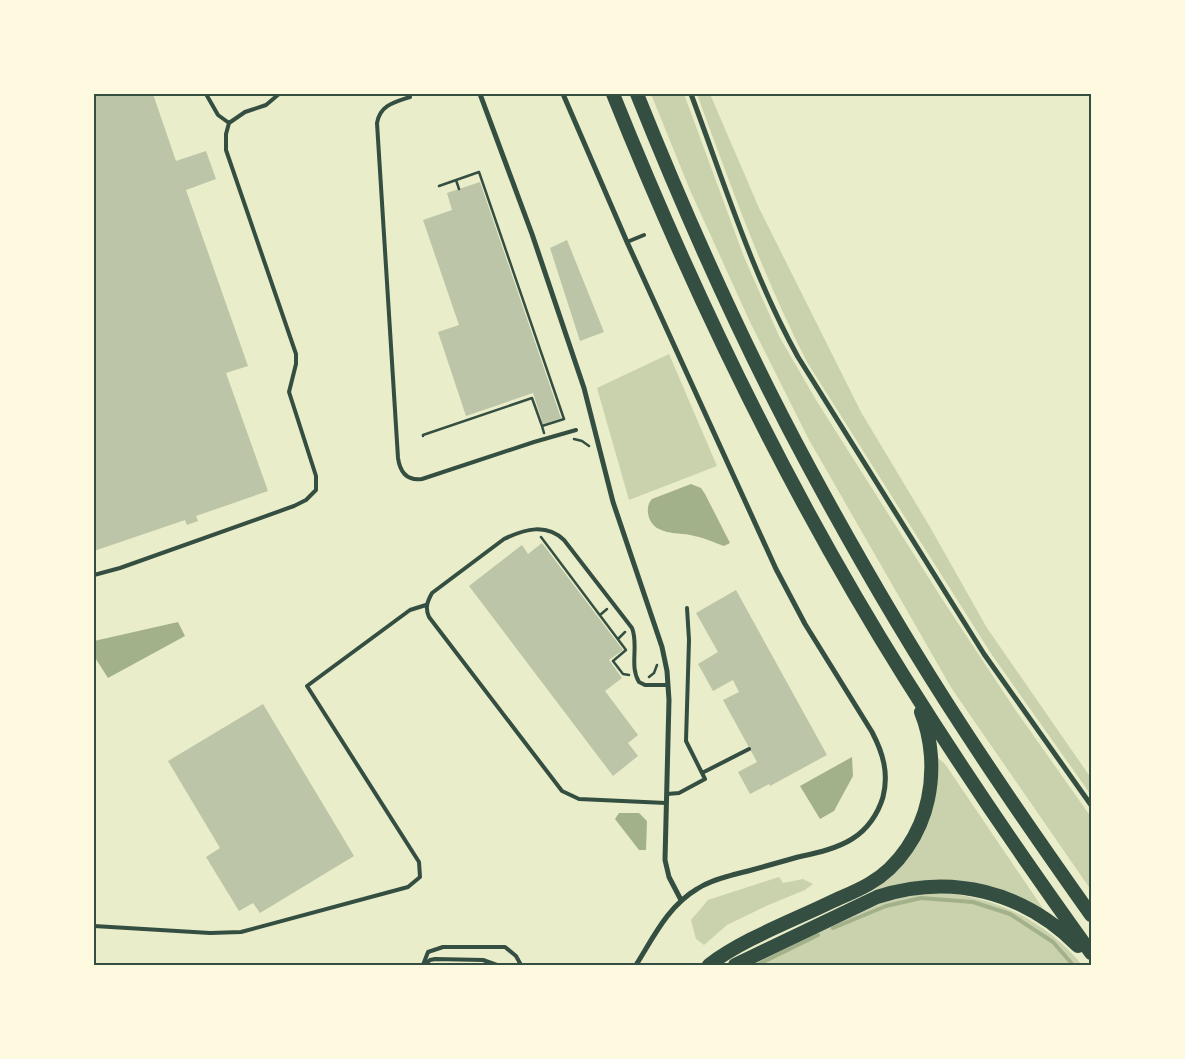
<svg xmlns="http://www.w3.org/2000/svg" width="1185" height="1059" font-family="Figtree,sans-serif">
<rect width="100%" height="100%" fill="#e9edc9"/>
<!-- green -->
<path fill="#cad2ad" d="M651,94H684L744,257L779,336L816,400L944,602L1014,708L1091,817V890L952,689L808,438L751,324L690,190Z
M697,94H710L759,208L861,412L930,527L987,628L1091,778V795L992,655L807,362C763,276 730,184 697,94Z
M669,354L717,466L629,500L597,388Z
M937,757L945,764L1044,910L999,889L972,882L924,880L873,891C902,868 929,839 934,800C936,786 936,771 937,757Z
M779,877L783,883L803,879L813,884L805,890L766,906L727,925L704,945L696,939L691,920L708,900Z
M936,892C993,896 1046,920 1082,965H747L849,916L892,899Z"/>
<!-- water -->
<path fill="#a3b18a" d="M691,484L701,488L705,494L730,543L724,546C713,542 702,537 690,535C680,533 668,534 659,529C648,524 644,507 652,499Z
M178,622L185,636L108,678L94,656V641Z
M852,757L853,776L834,811L820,819L800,786Z
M619,813H639L647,821L646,850H639L615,819Z"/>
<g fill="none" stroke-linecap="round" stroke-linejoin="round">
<!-- stream -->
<path stroke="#a3b18a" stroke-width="4" d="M833,928L886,906L921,898L973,902L1010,914L1053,942L1073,965
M757,965L818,935"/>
</g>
<!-- building -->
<path fill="#bcc5a7" d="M94,94H153L176,161L206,151L216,179L186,190L248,366L226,373L268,491L196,516L198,521L187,525L185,520L94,551Z
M480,182L561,418L543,424L533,393L466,416L438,332L459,325L423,220L452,210L447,193Z
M567,240L604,332L580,341L550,248Z
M542,543L623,650L609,660L622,678L605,691L638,735L628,743L638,756L613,776L469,586L522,545L528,554Z
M736,590L827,755L770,786L769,784L750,794L738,772L757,762L723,700L739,692L733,680L713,691L698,664L718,652L696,613Z
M263,704L354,856L260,913L253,903L239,911L206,857L220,848L168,761Z"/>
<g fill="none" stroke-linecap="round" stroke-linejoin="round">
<!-- path -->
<path stroke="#344e41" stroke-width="2.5" d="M456,180L459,189
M439,186L479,172L564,419L542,426L544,433
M423,436V435L532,398L542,426
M574,439L582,441L589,446
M541,537L626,650L613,661L623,674L629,675
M600,615L607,609
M618,639L625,632
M649,677L654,673L657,665"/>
<!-- service -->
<path stroke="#344e41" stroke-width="4" d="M206,94L218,115L229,123
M410,97C395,102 380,105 377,123L398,458C400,472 407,481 422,479L534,442L576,430
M627,242L644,235
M94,575L120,568L294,506L306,500L316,490V476L289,392L296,364V354L226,150V134L229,123L245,112L266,105L279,94
M702,773L749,749
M667,794L679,793L705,779L686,741L689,640L687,608
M666,803L579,799L562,791L429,617C425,608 427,602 432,593L504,539C525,529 546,523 564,540L632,628C639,645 629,666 639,682L645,685H668
M94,926L210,933L241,932L408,887L420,877L419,862L307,686L410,610L426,605
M423,965L428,952L443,947H505L516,956L521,965
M424,965L430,960L435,959L483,960L497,965"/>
<!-- minor -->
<path stroke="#344e41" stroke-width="5" d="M480,94L532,234L584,388L613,502L662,647L667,671L669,700L665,860L669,877L681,900
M563,94L627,242L776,569L805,624L872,732C883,753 889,773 883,797C878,814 867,830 852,839C836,849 816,853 798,857C777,863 756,869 736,874C722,878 709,881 697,889C668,906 653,938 636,965
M691,94C724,182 752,274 798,357L984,654L1091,805"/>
<!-- motorway -->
<path stroke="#344e41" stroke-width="14" d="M613,94C694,296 789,493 905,678C964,772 1026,863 1091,953
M637,94C688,221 744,347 809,467C857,556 908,644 963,728C1004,791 1047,853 1091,915
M709,965C743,939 792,921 831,902C844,896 857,891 869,884C899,867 921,833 928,799C934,771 932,739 921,712
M735,965L877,897C951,873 1023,891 1078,946"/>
</g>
<!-- border -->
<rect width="1185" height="1059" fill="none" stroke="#fefae0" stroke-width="190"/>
<rect x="95" y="95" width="995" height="869" fill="none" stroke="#344e41" stroke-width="2"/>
</svg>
